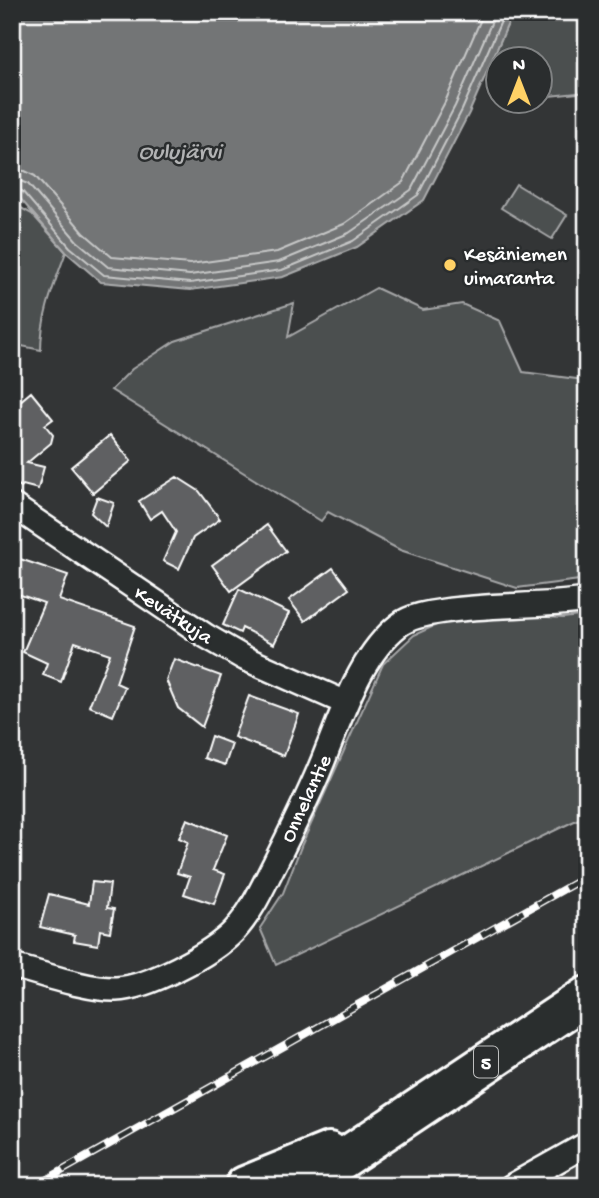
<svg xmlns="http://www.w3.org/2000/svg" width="599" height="1198" font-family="'Gochi Hand',sans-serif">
<rect width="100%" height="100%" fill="#333536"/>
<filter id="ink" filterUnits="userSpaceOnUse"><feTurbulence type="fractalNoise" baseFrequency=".0143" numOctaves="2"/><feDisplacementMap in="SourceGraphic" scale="14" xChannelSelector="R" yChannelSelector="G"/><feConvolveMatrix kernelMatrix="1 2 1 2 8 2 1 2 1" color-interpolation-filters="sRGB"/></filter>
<g filter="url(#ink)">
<!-- built -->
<path fill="#404243" d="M587,1157V1186H535Z"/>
<!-- green -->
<path fill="#4c4f50" stroke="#a6a7a8" stroke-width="2" d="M513,12H587V92L540,97V60L498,59L495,53Z
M516,184L567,215L552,239L501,208Z
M12,203L32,214L66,252C54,285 41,315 41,350L12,344Z
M376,288L423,310L462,304L500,321L523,372L584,380L587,388V579L517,588L400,550L328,512L321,521L111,390L132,369L175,341L294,303L288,337Z
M503,614L563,618L587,615V815L276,965L260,928L283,893L302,844L383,664L414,635L443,622Z"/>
<!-- water -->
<path fill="#737576" stroke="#abacad" stroke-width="2" d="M12,12H513L469,113L424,200L357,247L283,277L190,290L101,282L66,252L18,196H12Z"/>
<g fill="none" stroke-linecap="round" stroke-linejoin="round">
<!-- shore -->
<path stroke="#c7c8c8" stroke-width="2" d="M12,170L25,171L35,176L84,233L112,257L190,264L277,252L344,224L403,182L445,102L484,12
M12,180L20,181L28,184L77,241L108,267L190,275L279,262L349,233L411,190L455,106L496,12
M12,189L22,191L70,247L104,275L190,283L282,270L353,241L418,195L462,110L505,12"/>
</g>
<!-- building -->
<path fill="#5f6162" stroke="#fff" stroke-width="2" d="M31,392L53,419L45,425L53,435L51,443L27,463L44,467L38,489L23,485L21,487L12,480V408Z
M110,435L131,461L93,493L71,467Z
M177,477L199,491L220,519L193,538L179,569L163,561L176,532L162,511L150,519L139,501Z
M97,497L114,503L106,527L91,513Z
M267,525L286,551L231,591L212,565Z
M20,559L68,575L59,600L135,626L116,683L125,687L113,716L89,706L110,654L75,642L61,682L43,675L47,663L23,652L44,603L12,592V582Z
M333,568L349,589L305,621L289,600Z
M239,589L289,613L274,644L242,628L240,633L223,625Z
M174,659L221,676L202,727L178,708L166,680Z
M249,696L299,714L284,756L234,737Z
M211,736L232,744L225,765L204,758Z
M187,819L227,835L213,870L225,874L214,904L184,894L190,877L177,873L188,842L179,838Z
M92,882L110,884L107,908L114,909L110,932L100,930L98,945L74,941L75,935L40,927L49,894L89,904Z"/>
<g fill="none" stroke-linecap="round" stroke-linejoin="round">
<defs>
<path id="street" d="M12,505L206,636L244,658L346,703
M12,966C41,973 87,990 116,989C147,988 212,954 234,931C252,912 263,886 275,863C294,825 313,788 328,748C345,706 362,654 399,625C410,616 430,613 444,611C492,604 539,607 587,600
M512,1186L587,1144"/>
<path id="highway" d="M245,1186L329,1152
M302,1186L587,996"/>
</defs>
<!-- street casing -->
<use href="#street" stroke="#fff" stroke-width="28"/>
<!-- highway casing -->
<use href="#highway" stroke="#fff" stroke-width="44"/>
<!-- street -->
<use href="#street" stroke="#2a2d2e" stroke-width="23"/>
<!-- highway -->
<use href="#highway" stroke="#2a2d2e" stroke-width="38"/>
<defs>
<path id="rail" d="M35,1186L587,876"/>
</defs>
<!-- rail casing -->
<use href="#rail" stroke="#fff" stroke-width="8"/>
<!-- rail -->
<use href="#rail" stroke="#2a2d2e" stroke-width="5" stroke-dasharray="16" stroke-linecap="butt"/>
</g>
</g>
<!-- markers -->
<circle fill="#ffd166" stroke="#2a2d2e" stroke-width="2.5" cx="450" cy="265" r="7"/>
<g text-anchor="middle" stroke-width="5" stroke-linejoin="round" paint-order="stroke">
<!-- shield labels -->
<rect fill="#2a2d2e" stroke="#bfc0c0" stroke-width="2" x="474" y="1046.5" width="24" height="31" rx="5"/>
<g font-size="19" font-weight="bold" fill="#fff">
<text x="486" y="1069">5</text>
</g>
<!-- poi labels -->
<g font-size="21" fill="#fff" stroke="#2a2d2e" text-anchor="start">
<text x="464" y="260">Kesäniemen<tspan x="464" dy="24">uimaranta</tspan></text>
</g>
<!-- street labels -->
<g font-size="21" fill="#fff" stroke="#2a2d2e">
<text transform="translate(174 614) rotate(33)" y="7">Kevätkuja</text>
<text transform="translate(305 798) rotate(-65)" y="7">Onnelantie</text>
</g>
<!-- water labels -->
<g font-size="23" font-style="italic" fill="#b2b3b4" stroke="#2a2d2e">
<text x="180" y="158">Oulujärvi</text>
</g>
</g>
<!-- margin -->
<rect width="599" height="1198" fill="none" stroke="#2a2d2e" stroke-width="42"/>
<rect x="21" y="21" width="557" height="1156" fill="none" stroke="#fff" stroke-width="2.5" filter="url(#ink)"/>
<!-- north arrow -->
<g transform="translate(519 80)"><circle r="33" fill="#2a2d2e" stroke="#7f8182" stroke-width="2"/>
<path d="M0-5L12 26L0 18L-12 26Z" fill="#ffd166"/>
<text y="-10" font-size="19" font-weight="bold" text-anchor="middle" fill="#ffffff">N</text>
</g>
</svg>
